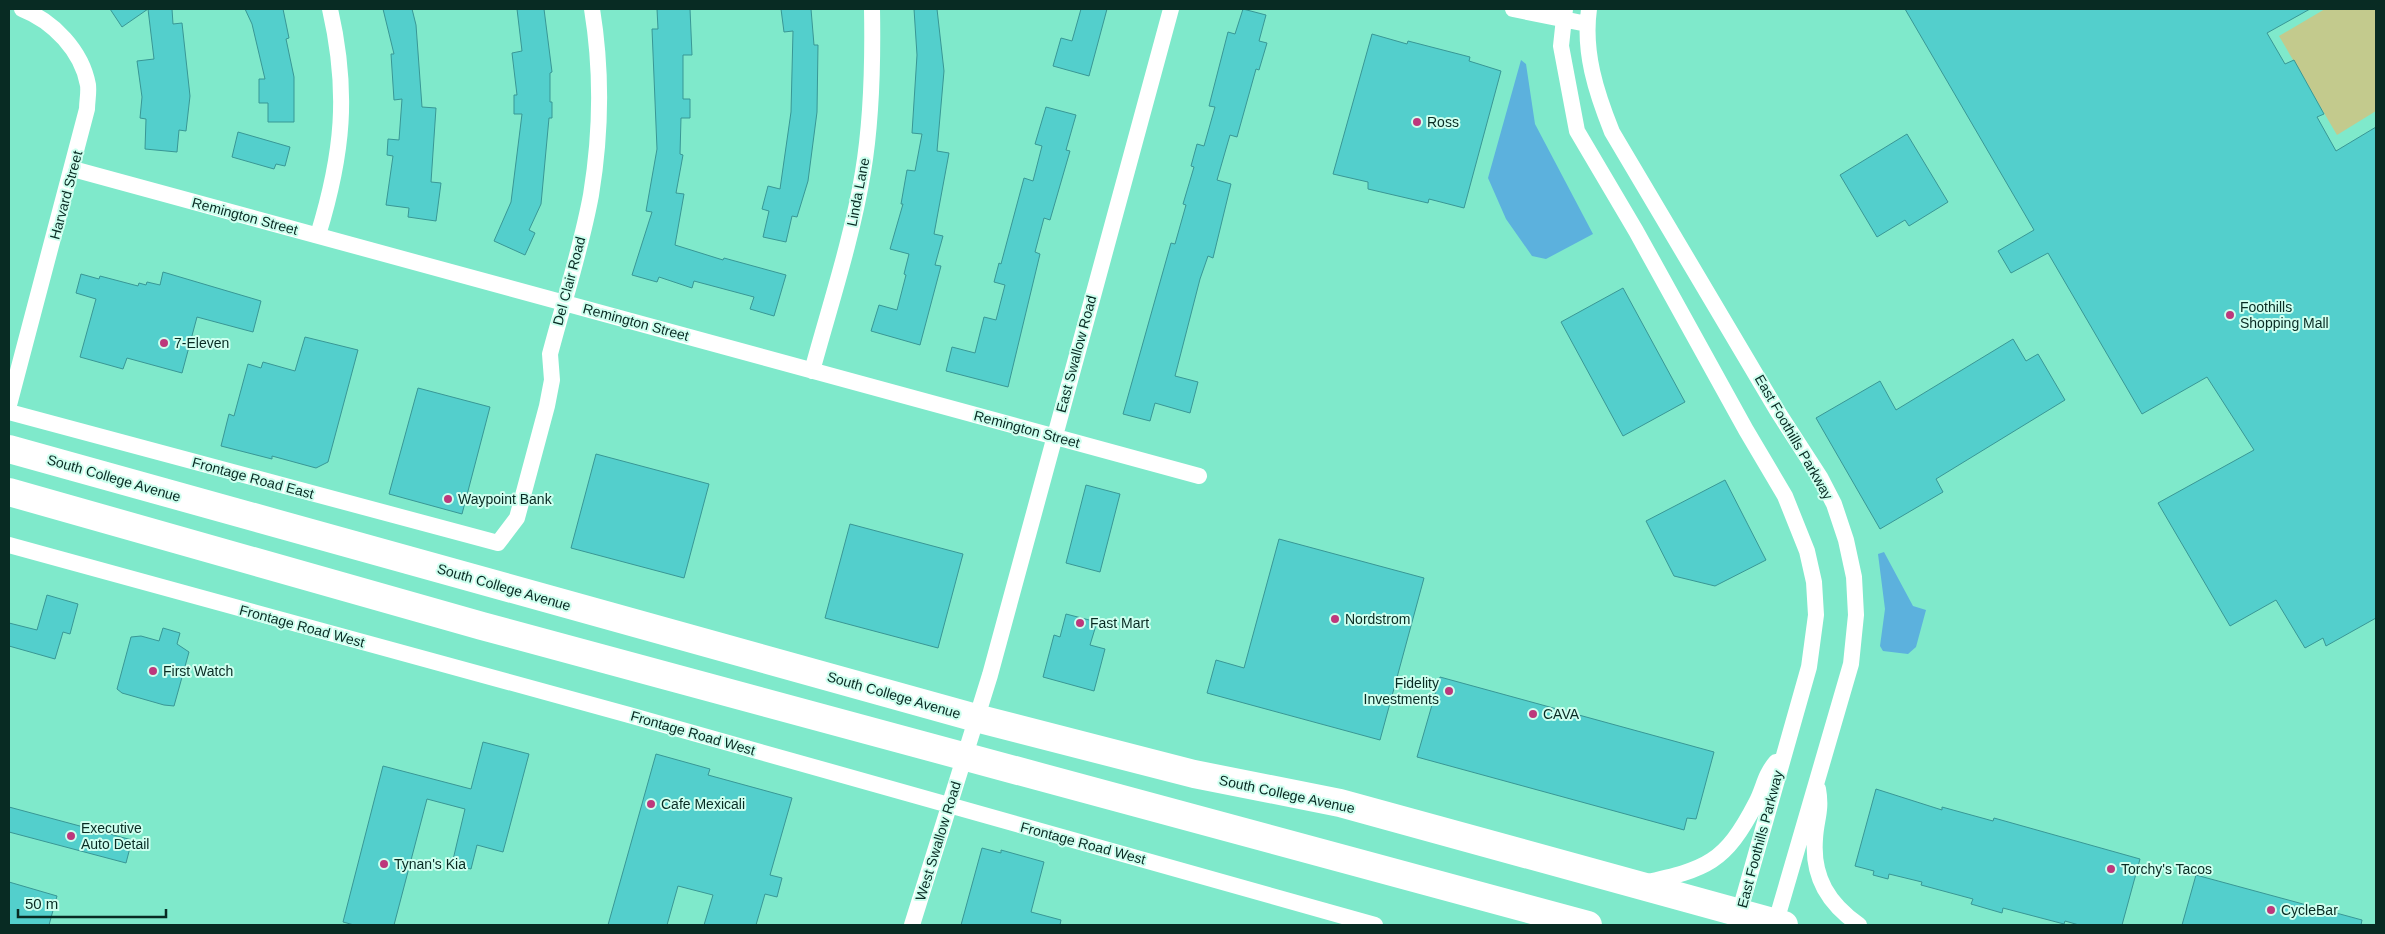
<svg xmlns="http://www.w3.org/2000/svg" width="2385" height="934" font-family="Helvetica,sans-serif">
<rect width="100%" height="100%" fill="#7fe9cb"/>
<!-- green -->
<path fill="#c3ca8d" d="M2325,9H2376V111L2337,135L2279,36Z"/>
<!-- water -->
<path fill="#5cb1dd" d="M1521,60L1526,64L1535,124L1593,234L1546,259L1532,256L1506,219L1488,178Z
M1884,552L1913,606L1926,610L1916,647L1908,654L1883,651L1880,646L1885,609L1878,554Z"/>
<!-- building -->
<path fill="#53cfcc" stroke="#399795" d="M110,9H172L173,24L182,23L190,96L186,131L179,130L177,152L145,149L146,119L140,118L142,97L137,61L154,59L148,9L122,27Z
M245,9H283L289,38L286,39L294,77V122H268V103H259V79H265L252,24Z
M383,9H412L416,25L422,107L436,108L431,182L441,183L436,221L408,217L409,208L386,205L393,156L387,155L388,139L399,140L402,99L394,100L391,54H394Z
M517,9H544L552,72L550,73V102H552V118H549L541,204L529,230L535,233L525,255L494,241L511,202L522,114H514V95H517L512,53L522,51Z
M657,9H690L692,55H683V99H690V118H681L680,154L683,155L676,193L684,194L675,245L723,260L724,258L786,275L774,316L750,309L754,297L694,281L692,288L659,277L657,282L632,275L652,212L646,211L657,149L652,29H658Z
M781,9H811L814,45H818L817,112L808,181L797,217L792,216L786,242L763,237L769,211L762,209L768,186L780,189L791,112L793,31L784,32Z
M914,9H937L944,71L937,151L949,153L934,234L943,236L935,265L941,266L920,345L871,331L879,305L897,310L906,275L904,274L909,254L890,249L903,204H901L907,170L915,171L922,134L912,133L917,55Z
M1081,9H1107L1089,76L1053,66L1061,38L1072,41Z
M1243,9L1266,15L1259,41L1267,43L1259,70L1256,69L1237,137L1230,135L1217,180L1231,184L1213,258L1208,256L1200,279L1175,376L1198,382L1190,413L1155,403L1150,421L1123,414L1171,243L1175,244L1186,205L1183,204L1194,167L1191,166L1197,144L1204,146L1215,107L1209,106L1228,32L1235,34Z
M1905,9H2310L2267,33L2285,64L2294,60L2324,114L2317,117L2336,151L2376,127V618L2326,646L2323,638L2305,648L2276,600L2230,626L2158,503L2254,450L2207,377L2142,414L2048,253L2011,273L1998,251L2034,230Z
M1372,34L1407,44L1408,41L1470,57L1469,61L1501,71L1464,208L1429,199L1428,203L1368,189V182L1333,174Z
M1046,107L1076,115L1066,150L1070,151L1050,220L1044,218L1035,252L1040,254L1008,387L946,371L952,347L975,353L984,317L996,320L1005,285L994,282L999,263L1001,264L1024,178L1033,181L1042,146L1035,144Z
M238,132L290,147L285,166L276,164L274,169L232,157Z
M1907,134L1948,202L1909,226L1905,220L1877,237L1840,175Z
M163,272L261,301L253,332L197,317L182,373L127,358L123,369L80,357L96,299L76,293L81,274L99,279L100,276L138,286L139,283L146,285L147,282L160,285Z
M1623,288L1685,402L1623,436L1561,322Z
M305,337L358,350L328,462L316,468L272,456V459L221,446L229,414L234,416L248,364L261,368L263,362L295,371Z
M2013,339L2026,361L2038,354L2065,400L1936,479L1943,492L1880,529L1816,418L1880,381L1896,410Z
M418,388L490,407L462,514L389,494Z
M596,454L709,484L684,578L571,548Z
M1725,480L1766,560L1715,586L1674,576L1646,521Z
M1086,485L1120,494L1100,572L1066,563Z
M850,524L963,554L938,648L825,618Z
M1279,539L1424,578L1380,740L1207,693L1216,660L1244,668Z
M47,595L78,604L70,634L63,632L55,659L9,646V623L37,630Z
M1066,614L1097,622L1090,645L1105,649L1094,691L1043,677L1054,635L1060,637Z
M163,628L180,633L177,644L189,652L174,706L164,705L122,693L117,689L131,637L141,636L159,641Z
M1440,677L1714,752L1696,819L1687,818L1684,830L1417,757Z
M483,742L529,754L503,852L477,845L471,869L452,864L465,809L427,799L394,925H354L343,922L383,766L471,789Z
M656,754L710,769L708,775L792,798L770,875L782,878L777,897L765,894L756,925H704L713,895L678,886L667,925H608Z
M1876,789L1942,810V807L1993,821L1994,818L2140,859L2122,925H2079L2065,921L2064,924L2003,908L2002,913L1971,904L1973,899L1921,885L1922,882L1889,874L1888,879L1873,875L1874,871L1855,866Z
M9,807L132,840L126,863L9,832Z
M982,848L1001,853V850L1044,862L1031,912L1061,920L1060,925H961Z
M2196,875L2362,920L2361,925H2182Z
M9,882L57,896L49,925H9Z"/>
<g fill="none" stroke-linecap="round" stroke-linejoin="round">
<!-- street -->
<path stroke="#fff" stroke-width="16" d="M1513,9L1587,24
M1565,9L1561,46L1577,131L1636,231L1746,430L1785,496L1807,551L1814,582L1816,615L1809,667L1737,921
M1589,9C1583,52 1596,92 1612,132L1778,412L1820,477L1834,504L1846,540L1854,577L1856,615L1851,664L1775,925
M73,169L1199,476
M318,235C343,154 349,92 330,9
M812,371C830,305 852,239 863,172C872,118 873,63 872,9
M9,405L87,109C87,101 89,93 88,85C82,51 53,21 22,9
M9,412L498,543L517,518L547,406L552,380L550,354C564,301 581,249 591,195C601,134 602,70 592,9
M9,545L629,715L1375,925
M1818,789C1822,811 1816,819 1815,839C1812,878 1829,904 1859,925
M1643,883C1707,869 1725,863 1756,803C1764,788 1764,776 1776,762
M912,925L990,675L1171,9"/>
<!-- highway -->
<path stroke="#fff" stroke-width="28" d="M9,449L976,718L1194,774L1340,803L1784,925
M9,492L482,626L1588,925"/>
</g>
<!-- markers -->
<g fill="#bd387c" stroke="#ceffef" stroke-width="2">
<circle cx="1417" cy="122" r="5"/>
<circle cx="2230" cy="315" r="5"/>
<circle cx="164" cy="343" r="5"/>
<circle cx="448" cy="499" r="5"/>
<circle cx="1335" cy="619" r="5"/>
<circle cx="1080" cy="623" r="5"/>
<circle cx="153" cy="671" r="5"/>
<circle cx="1449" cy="691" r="5"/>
<circle cx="1533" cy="714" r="5"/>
<circle cx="651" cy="804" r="5"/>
<circle cx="71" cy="836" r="5"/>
<circle cx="384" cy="864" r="5"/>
<circle cx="2111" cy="869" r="5"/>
<circle cx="2271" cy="910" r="5"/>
</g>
<g text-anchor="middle" stroke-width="4" stroke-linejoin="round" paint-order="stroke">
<!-- poi labels -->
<g font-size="14" fill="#082b23" stroke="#ceffef" text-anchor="start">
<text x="1427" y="127">Ross</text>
<text x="2240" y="312">Foothills<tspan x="2240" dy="16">Shopping Mall</tspan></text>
<text x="174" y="348">7-Eleven</text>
<text x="458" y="504">Waypoint Bank</text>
<text x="1345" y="624">Nordstrom</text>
<text x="1090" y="628">Fast Mart</text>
<text x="163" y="676">First Watch</text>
<text x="1439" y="688" text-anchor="end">Fidelity<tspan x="1439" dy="16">Investments</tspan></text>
<text x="1543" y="719">CAVA</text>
<text x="661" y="809">Cafe Mexicali</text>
<text x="81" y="833">Executive<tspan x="81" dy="16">Auto Detail</tspan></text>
<text x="394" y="869">Tynan's Kia</text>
<text x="2121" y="874">Torchy's Tacos</text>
<text x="2281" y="915">CycleBar</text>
</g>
<!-- street labels -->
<g font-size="14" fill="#082b23" stroke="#ceffef">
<text transform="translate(858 192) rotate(-79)" y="5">Linda Lane</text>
<text transform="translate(66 195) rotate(-75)" y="5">Harvard Street</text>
<text transform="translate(245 216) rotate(15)" y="5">Remington Street</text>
<text transform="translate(569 281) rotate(-75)" y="5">Del Clair Road</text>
<text transform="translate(636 322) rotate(15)" y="5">Remington Street</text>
<text transform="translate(1076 354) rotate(-75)" y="5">East Swallow Road</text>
<text transform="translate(1027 429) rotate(15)" y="5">Remington Street</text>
<text transform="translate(1794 437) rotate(60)" y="5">East Foothills Parkway</text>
<text transform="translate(114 478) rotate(16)" y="5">South College Avenue</text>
<text transform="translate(253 478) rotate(15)" y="5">Frontage Road East</text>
<text transform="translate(504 587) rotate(16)" y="5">South College Avenue</text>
<text transform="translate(302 626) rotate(15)" y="5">Frontage Road West</text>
<text transform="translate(894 695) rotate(16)" y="5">South College Avenue</text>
<text transform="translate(693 733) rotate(16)" y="5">Frontage Road West</text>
<text transform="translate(1287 794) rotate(12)" y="5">South College Avenue</text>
<text transform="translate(1760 839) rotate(-75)" y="5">East Foothills Parkway</text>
<text transform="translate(938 841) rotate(-73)" y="5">West Swallow Road</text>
<text transform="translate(1083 843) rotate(15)" y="5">Frontage Road West</text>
</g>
</g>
<!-- border -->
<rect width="2385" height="934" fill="none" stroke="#082b23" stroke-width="20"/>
<!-- scale -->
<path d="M18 909v8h148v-8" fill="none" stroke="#082b23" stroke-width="2.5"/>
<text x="25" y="909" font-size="15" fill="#082b23" stroke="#ceffef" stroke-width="4" paint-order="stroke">50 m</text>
</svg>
